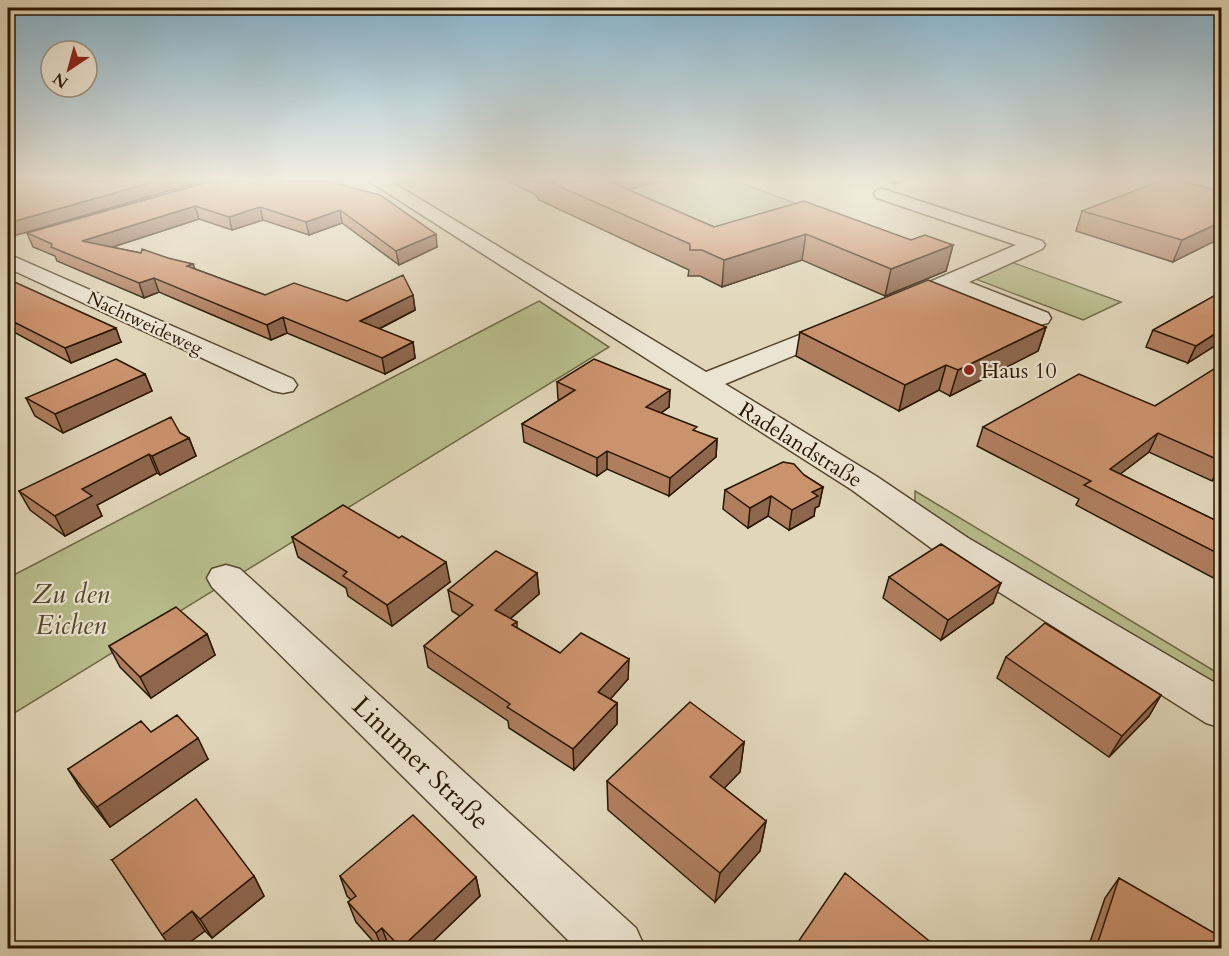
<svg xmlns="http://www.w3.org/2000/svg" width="1229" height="956" font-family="Cardo,serif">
<rect width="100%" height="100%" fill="#e1d6b9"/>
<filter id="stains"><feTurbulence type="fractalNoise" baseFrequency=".00333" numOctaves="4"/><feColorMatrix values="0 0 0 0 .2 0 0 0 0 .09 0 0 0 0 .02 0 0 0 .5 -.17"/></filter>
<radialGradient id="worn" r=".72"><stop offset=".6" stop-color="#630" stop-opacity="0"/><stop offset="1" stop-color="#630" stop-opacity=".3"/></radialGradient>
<!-- green -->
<path fill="#b8bc8b" stroke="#706946" stroke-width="1.5" d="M663,181H736L829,216L699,256L582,200Z
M1011,262L1121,302L1083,320L973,278Z
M539,301L609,347L8,717V578Z
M915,491L1221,675V696L915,507Z"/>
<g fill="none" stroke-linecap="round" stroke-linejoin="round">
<defs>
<path id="minor" d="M369,181H390L706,372L830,323L839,320L848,323L852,328L848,333L725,384L876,476L968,538L1222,687V728L1206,723L942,556L852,490Z
M883,189L1042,241L1045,245L1042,249L969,282L1048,313L1051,318L1048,323L1039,325L1030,323L950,290L908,308H892L888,303L892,298L1016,245L877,198L874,194L877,190Z
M8,254L293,379L297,385L293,391L283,393L273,391L8,268Z
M226,565L240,569L636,928L645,948H576L212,587L207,578L212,569Z"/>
</defs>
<!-- minor casing -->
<use href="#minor" stroke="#57462e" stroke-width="3"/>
<!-- minor -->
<use href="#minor" fill="#ece4d2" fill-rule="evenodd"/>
</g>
<!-- wall -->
<path fill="#af7e5f" stroke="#291600" stroke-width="1.5" d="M212,181H343V186L437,247L399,265L342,223L309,235L263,220L232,230L199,219L112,247L193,264L195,269L265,295L347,301L413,295L415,310L379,329L413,342L415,358L385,374L287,333L271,340L159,292L144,298L57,261L55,256L33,247L27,233Z
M508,181H662L627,189L714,227L911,240L953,245L946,271L885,296L802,260L722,287L700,276H688L689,270L539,200L536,195Z
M886,181H905L895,184Z
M1221,191L1173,262L1076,231L1082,211Z
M8,279L121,342L71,363L10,330L8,325Z
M1221,292L1188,363L1146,347L1153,330Z
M1046,327L1038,351L950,396L939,390L899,411L796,356L800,332Z
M1221,369V474L1212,481L1149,452L1120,474L1221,523V582L1076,505L1079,499L977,446L983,427L1155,406Z
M145,374L152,391L63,433L35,416L26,398Z
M557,382L670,390L669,407L661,413L697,432L717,439L716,457L669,496L607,469L597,476L524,442L522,424L560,400L558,399Z
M180,433L189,438L196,456L160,475L157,473L97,505L102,516L65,536L30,510L19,491Z
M804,475L823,487L819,506L815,508L814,516L789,530L768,516L748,528L723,509L725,490Z
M292,537L450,582L392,626L348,596L346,588L298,557Z
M537,573L539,594L510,619L517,622V628L560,653L628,679L610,699L617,703V724L574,770L509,728L508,721L428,667L424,646L460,616L452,611L448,590Z
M889,577L993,603L941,640L883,598Z
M207,634L215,655L151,698L120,667L109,646Z
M1006,657L1161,695L1149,716L1109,757L997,678Z
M151,732L208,759L110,827L81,790L68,769Z
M744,742L740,772L724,788L766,821L760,851L715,902L608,810L607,781Z
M112,860L254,876L264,896L212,938L205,931Z
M340,876L476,877L480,896L426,948H390L389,947L388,948H379L356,922L348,902L351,900L347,896Z
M1119,878L1221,948H1088L1105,898Z"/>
<!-- shaded-wall -->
<path fill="#8e664d" stroke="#291600" stroke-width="1.5" d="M157,181H203L10,237L8,232V223Z
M333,181H343L344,190L330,182Z
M594,181H662L594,197Z
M896,181H905L895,184Z
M195,206L199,219L88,255L82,241Z
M260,207L263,220L232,230L229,217Z
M340,210L342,223L309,235L306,222Z
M1221,222V238L1173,262L1182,240Z
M436,234L437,247L399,265L396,251Z
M806,234L802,260L722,287L724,260Z
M953,245L946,271L885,296L891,269Z
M154,278L159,292L144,298L139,283Z
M413,295L415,310L363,337L360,321Z
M283,317L287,333L271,340L267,325Z
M1046,327L1038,351L950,396L958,370Z
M116,328L121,342L71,363L65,348Z
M1221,330V342L1188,363L1196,346Z
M413,342L415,358L385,374L382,358Z
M946,365L939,390L899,411L905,385Z
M145,374L152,391L63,433L55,414Z
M670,390L669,407L646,424V407Z
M1158,433L1149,452L1102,488L1110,469Z
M189,438L196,456L160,475L152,456Z
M717,439L716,457L669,496L670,478Z
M607,451V469L597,476V458Z
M149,454L157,473L97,505L102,516L65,536L55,516L82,489Z
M1221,464V474L1212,481Z
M823,487L819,506L815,508L814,516L789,530L792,510L812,492Z
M771,496L768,516L748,528L750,508Z
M446,562L450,582L392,626L387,605Z
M537,573L539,594L497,630L495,610Z
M1001,583L993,603L941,640L948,620Z
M207,634L215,655L151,698L140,677Z
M629,659L628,679L599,712L598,692Z
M1161,695L1149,716L1109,757L1122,736Z
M617,703V724L574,770L573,749Z
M198,738L208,759L110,827L97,807Z
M744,742L740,772L706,807L710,777Z
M766,821L760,851L715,902L720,873Z
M254,876L264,896L212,938L200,919Z
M476,877L480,896L426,948H401Z
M192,911L205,931L182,948H171L162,935Z
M382,928L389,947L388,948H382L376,933Z"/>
<!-- building -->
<path fill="#cb926e" stroke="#291600" stroke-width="1.5" d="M8,181H157L8,223Z
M212,181H333L330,182L380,195L436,234L396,251L340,210L306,222L260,207L229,217L195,206L82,241L141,253L142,249L168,258L193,264L187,266L265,295L294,283L347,301L403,275L413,295L360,321L413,342L382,358L283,317L267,325L154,278L139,283L51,247L52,244L27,233Z
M547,181H608L714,227L804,201L911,240L925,235L953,245L891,269L806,234L724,260L702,250H690V244Z
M1160,181H1180L1221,191V222L1182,240L1082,211Z
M8,279L116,328L65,348L8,319V315L10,314L8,313Z
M928,280L1046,327L958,370L946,365L905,385L800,332Z
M1221,292V330L1196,346L1153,330Z
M116,359L145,374L55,414L26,398Z
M594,359L670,390L646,407L697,427L693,430L717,439L670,478L607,451L597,458L522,424L575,390L557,382Z
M1217,367L1221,369V461L1158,433L1110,469L1221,523V555L1084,485L1091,481L983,427L1079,374L1155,406Z
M171,417L180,433L189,438L152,456L149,454L82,489L92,496L55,516L19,491Z
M783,462L794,464L804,475L823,487L812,492L818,496L792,510L771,496L750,508L725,490Z
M343,505L399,538L402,536L446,562L387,605L343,576L347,572L292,537Z
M941,544L1001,583L948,620L889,577Z
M496,551L537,573L495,610L517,622L512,625L560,653L581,633L629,659L598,692L617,703L573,749L507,707L510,704L424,646L473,605L448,590Z
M176,607L207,634L140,677L109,646Z
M1045,623L1161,695L1122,736L1006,657Z
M690,702L744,742L710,777L766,821L720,873L607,781Z
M177,715L198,738L97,807L68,769L141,721L151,732Z
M196,799L254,876L200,919L192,911L162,935L112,860Z
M413,815L476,877L401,948L382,928L376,933L348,902L356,896L340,876Z
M845,873L938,948H794Z
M1119,878L1221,937V948H1096Z"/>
<!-- sky -->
<linearGradient id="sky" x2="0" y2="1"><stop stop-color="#86b6d2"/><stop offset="0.57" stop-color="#f2ede0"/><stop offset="1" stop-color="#f2ede0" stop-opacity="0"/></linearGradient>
<rect width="1229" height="315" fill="url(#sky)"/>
<!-- markers -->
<circle fill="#8f2418" stroke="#ece4d2" stroke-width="2" cx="969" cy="370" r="6"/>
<g text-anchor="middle" stroke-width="4.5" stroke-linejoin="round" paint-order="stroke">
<!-- far-street labels -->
<g font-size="18" fill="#291600" stroke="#ece4d2">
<text transform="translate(145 323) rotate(25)" y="6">Nachtweideweg</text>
</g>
<!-- poi labels -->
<g font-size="22" fill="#291600" stroke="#ece4d2" text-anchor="start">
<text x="981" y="378">Haus 10</text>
</g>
<!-- street labels -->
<g font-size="22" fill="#291600" stroke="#ece4d2">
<text transform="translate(801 444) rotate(32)" y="8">Radelandstraße</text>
</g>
<!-- near-park labels -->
<g font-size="27" font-style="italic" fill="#54482a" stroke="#ece4d2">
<text x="71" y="603">Zu den<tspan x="71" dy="31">Eichen</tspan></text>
</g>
<!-- near-street labels -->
<g font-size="27" fill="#291600" stroke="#ece4d2">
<text transform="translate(421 763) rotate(44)" y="9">Linumer Straße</text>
</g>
</g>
<!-- margin -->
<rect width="1229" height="956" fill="none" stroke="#e1d6b9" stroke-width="30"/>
<rect x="9" y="9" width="1211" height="938" fill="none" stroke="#291600" stroke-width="3"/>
<rect x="15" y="15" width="1199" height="926" fill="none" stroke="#291600" stroke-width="1.5"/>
<!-- north arrow -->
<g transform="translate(69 69) rotate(216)"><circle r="28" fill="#ece4d2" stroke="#9e927e" stroke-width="1.5"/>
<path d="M0-4.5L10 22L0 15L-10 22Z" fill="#8f2418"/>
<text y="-9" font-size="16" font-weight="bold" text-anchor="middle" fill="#291600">N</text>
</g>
<rect width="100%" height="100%" filter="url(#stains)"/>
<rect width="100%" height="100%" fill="url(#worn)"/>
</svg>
